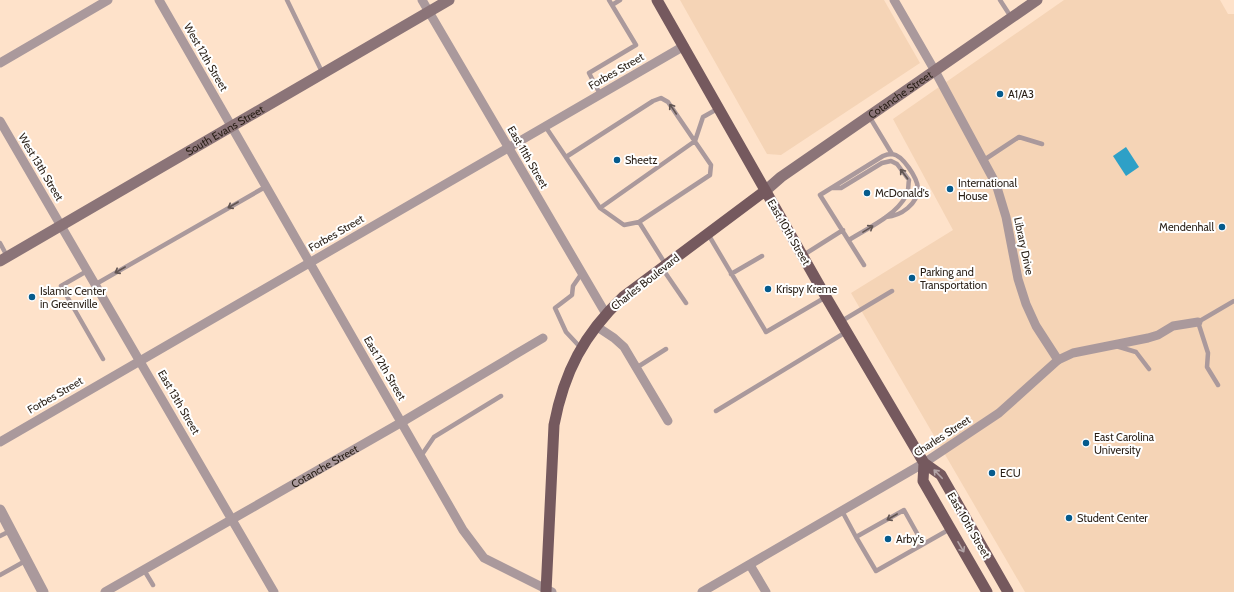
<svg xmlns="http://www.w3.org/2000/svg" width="1234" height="592" font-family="Cabin,sans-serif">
<rect width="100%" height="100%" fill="#fee2ca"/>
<!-- built -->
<path fill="#f5d4b6" d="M680,0H884L920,63L781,155L767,154Z
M1064,0H1220L1228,14H1234V592H1025L851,293L953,230L893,119Z"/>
<!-- water -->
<path fill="#2ea0c7" d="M1126,147L1139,167L1126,176L1113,156Z"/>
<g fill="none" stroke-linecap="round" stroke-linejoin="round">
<!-- service -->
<path stroke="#aa999c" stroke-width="4.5" d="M287,0L323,74
M1000,0L1011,17
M612,5L620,0
M600,94L589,73L636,45L609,0
M869,116L892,154
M545,126L600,208L624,225L639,222L666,265
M566,157L653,101L661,98L668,102L711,165L710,175L639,222
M984,160L1019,137L1042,144
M832,188H841L882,163L891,161L897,164L909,180C908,185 909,191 906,196C895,216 868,228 849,240
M600,208L695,141L703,117L719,108
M708,234L766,332L826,297
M0,243L7,256
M802,256L843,230
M864,265L820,195L883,156C885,155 890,154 892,154C903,155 917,178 918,188C918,204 901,216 886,217
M662,268L686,303
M87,271L61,286L103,359
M731,274L762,256
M96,284L267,186
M840,322L892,291
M1116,346L1136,352L1149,369
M581,348L566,332L555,308L572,295L573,286L582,273
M636,368L666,349
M1218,385L1207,367L1208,353L1198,322L1234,301
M716,411L846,332
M421,456L434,437L501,396
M842,511L856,537
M0,536L10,531
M923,544L904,510L856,537L876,571L950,529
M144,570L153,585
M0,575L27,560"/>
<!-- minor -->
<g stroke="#aa999c" stroke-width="9">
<path d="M159,0L463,530L484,558L552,592"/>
<path d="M422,0L606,314"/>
<path d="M894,0L935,71L996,184L1006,217L1018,279L1026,304L1036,326L1058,360"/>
<path d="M0,63L108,0"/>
<path d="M0,121L274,592"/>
<path d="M596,326L614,338L624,347L668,421"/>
<path d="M0,442L684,46"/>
<path d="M750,565L766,592"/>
<path id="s1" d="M105,592L402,422L543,338"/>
<path d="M702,592L924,463L999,413L1058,360L1073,353L1148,338L1158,335L1173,326L1198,322"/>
</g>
<!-- tertiary -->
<path stroke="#aa999c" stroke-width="11" d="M0,510L43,592"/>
<!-- secondary -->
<g stroke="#8b7478" stroke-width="11">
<path id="s2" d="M765,191L781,177L1037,0"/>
<path id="s3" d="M0,261L449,0"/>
</g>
<!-- primary -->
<path stroke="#75595e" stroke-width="11" d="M657,0L826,297L924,463L941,475L1008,592
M924,463L923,481L987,592
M546,592L554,425C564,372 584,334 623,297L765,191"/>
</g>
<!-- one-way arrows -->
<defs><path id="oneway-shaft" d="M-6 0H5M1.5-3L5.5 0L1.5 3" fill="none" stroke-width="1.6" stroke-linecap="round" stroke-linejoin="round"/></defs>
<g stroke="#625552">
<use href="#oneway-shaft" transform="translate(673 109) rotate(-124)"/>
<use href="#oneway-shaft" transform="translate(904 174) rotate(-127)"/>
<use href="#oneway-shaft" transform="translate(233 205) rotate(150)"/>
<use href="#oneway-shaft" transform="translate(868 229) rotate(-32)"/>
<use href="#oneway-shaft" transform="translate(120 270) rotate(150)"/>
<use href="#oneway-shaft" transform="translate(892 517) rotate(150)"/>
</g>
<g stroke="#b3a4a6">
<use href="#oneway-shaft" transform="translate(938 474) rotate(-134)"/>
<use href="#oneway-shaft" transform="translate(961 547) rotate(60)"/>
</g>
<!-- markers -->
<g fill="#055b8d" stroke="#fff" stroke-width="1.5">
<circle cx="1000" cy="94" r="4"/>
<circle cx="617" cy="160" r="4"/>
<circle cx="950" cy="189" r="4"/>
<circle cx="867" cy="193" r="4"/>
<circle cx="1222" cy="227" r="4"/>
<circle cx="912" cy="278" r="4"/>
<circle cx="768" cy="289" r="4"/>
<circle cx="32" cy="297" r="4"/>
<circle cx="1086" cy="443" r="4"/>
<circle cx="992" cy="473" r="4"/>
<circle cx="1069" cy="518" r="4"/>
<circle cx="888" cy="539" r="4"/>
</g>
<g text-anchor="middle" stroke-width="4" stroke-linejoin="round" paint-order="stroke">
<!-- street labels -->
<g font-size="11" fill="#281e15" stroke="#fff">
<text transform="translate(206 57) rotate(60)" y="4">West 12th Street</text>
<text transform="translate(616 71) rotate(-30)" y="4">Forbes Street</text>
<text dy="4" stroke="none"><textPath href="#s2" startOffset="166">Cotanche Street</textPath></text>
<text dy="4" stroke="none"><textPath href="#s3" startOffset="260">South Evans Street</textPath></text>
<text transform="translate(528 157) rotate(60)" y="4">East 11th Street</text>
<text transform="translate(41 167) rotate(59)" y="4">West 13th Street</text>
<text transform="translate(789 232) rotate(60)" y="4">East 10th Street</text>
<text transform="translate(336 233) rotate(-30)" y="4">Forbes Street</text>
<text transform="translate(1024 246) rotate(78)" y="4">Library Drive</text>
<text transform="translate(645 282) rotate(-38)" y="4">Charles Boulevard</text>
<text transform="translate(385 368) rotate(60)" y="4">East 12th Street</text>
<text transform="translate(55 395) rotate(-30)" y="4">Forbes Street</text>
<text transform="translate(179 402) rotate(60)" y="4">East 13th Street</text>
<text transform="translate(942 436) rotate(-33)" y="4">Charles Street</text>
<text dy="4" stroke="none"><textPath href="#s1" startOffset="253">Cotanche Street</textPath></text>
<text transform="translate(969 525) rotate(60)" y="4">East 10th Street</text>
</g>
<!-- poi labels -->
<g font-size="11" fill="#281e15" stroke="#fff" text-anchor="start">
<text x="1008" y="98">A1/A3</text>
<text x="625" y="164">Sheetz</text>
<text x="958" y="187">International<tspan x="958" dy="13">House</tspan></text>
<text x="875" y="197">McDonald's</text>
<text x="1214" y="231" text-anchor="end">Mendenhall</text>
<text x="920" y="276">Parking and<tspan x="920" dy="13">Transportation</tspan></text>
<text x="776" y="293">Krispy Kreme</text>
<text x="40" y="295">Islamic Center<tspan x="40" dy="13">in Greenville</tspan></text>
<text x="1094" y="441">East Carolina<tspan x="1094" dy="13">University</tspan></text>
<text x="1000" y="477">ECU</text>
<text x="1077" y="522">Student Center</text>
<text x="896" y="543">Arby's</text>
</g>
</g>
</svg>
